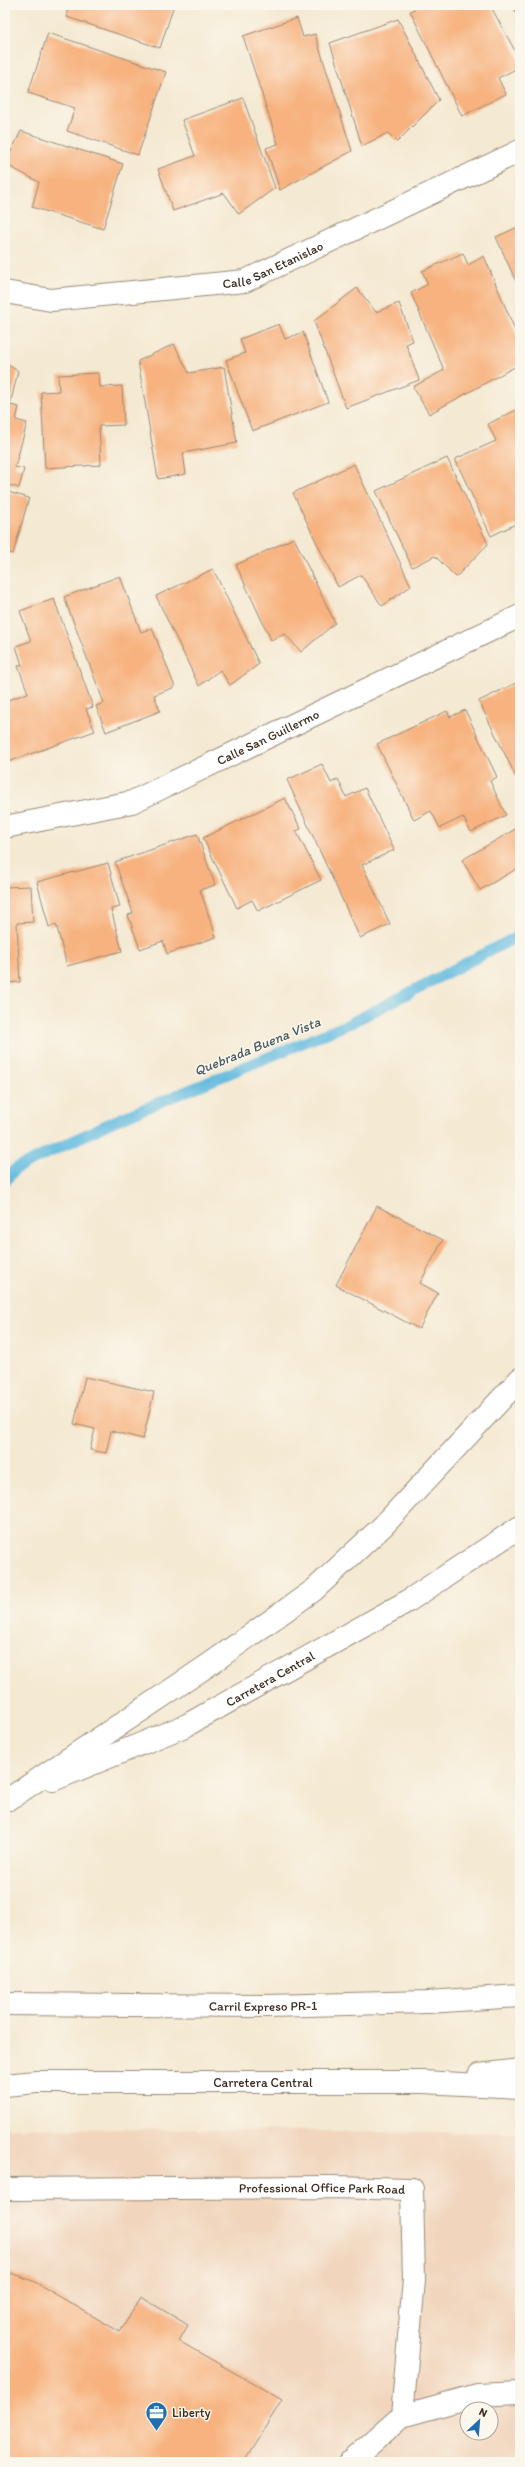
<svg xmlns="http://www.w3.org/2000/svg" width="525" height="2467" font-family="Itim,sans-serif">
<rect width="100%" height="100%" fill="#fbf7ec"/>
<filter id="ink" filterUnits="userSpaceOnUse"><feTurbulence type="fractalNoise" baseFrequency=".025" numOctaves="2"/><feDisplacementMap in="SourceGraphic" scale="8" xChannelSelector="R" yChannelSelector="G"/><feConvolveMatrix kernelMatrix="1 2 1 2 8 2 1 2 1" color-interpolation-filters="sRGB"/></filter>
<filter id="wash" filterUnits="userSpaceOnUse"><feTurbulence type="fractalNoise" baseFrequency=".012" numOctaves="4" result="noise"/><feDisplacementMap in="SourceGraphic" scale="16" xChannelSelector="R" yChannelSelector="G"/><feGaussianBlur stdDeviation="0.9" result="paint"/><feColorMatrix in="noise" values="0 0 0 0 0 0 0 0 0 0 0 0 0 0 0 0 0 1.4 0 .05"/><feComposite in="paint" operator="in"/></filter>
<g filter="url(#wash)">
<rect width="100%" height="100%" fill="#f4e9d2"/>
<!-- built -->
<path fill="#f1d5bd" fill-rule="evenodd" d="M5,2128L520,2133V2462H5ZM467,2409H491V2433H467Z"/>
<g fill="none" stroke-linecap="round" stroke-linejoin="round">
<!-- stream -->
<path stroke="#62badf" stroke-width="11" d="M5,1182L15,1169L112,1122L351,1023L520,935"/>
</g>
<g id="blocks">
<!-- building -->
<path fill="#f7b27f" d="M67,5H174L160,48L67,17Z
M423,5H490L520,60V67L498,78L506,94L462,116L410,11Z
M513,5H520V14L518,10L516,12Z
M297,18L303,37L315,34L352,151L280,190L266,148L278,144L243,36Z
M398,19L439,100L397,142L388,133L362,146L330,43Z
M48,33L166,72L138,155L67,131L75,108L28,93Z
M243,98L275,188L239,214L224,193L173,211L158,169L195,156L182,120Z
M21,131L123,164L103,229L32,207L39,182L5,164Z
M520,226V290L496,237Z
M463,253L468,265L484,256L520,342V364L429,414L413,387L444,370L411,293L428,284L422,271Z
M357,288L376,312L399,303L413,341L406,344L419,380L346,408L314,321Z
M279,324L285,339L303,332L328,402L252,431L226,360L245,353L240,339Z
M174,344L189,373L224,367L237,443L183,453L186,474L158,479L138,361Z
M5,363L18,371L10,405L19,407L16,420L27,423L15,467L24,469L19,488L5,484Z
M99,373L100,387L122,386L124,425L99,426L101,465L45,468L41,392L59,391L58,375Z
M516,410L520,418V522L491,536L455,459L496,441L488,424Z
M447,458L488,544L456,577L435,556L412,567L376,491Z
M354,464L411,586L382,606L361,575L338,587L293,493Z
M5,491L29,498L13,554L5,552Z
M294,538L335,623L301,652L285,634L271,640L236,565Z
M213,569L259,664L230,685L220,670L199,686L156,596Z
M120,576L141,632L152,628L175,687L154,695L160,711L106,732L96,706L104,703L64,597Z
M54,599L93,707L86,709L95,731L5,763V701L28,693L18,666L22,665L16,646L31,641L20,611Z
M520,681V780L518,781L479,701Z
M465,710L497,777L490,781L506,815L471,832L463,817L440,828L431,811L414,820L377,744L447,711L450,717Z
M322,764L331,783L338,779L346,797L365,788L394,850L362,865L390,924L360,938L287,780Z
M285,798L301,829L296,831L321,880L258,911L252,900L237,908L203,838Z
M519,827L520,867L480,890L462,860Z
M197,834L215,885L200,890L216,937L167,954L163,941L140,949L128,915L133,913L115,862Z
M108,863L120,907L111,909L122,951L67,966L56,924L49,927L37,882Z
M31,886L33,922L17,923L20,982L5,983V887Z
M377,1206L443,1240L420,1283L438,1293L419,1329L336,1285Z
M85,1377L154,1392L143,1439L111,1431L106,1453L90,1450L95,1429L74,1424Z
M5,2271L33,2281L120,2332L141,2297L188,2325L179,2341L282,2400L244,2462H5Z"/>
</g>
</g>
<g filter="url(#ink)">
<use href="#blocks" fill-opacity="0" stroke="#988a78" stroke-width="1"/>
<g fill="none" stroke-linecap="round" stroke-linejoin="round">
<defs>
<g id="minor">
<path id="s1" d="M5,292L51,300L245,281L520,151"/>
<path id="s2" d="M5,827L132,802L520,616"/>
<path id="s3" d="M5,2189L332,2187L412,2189L414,2280L402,2416"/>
</g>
<path id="tertiary" d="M350,2462L402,2416L477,2395L520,2393"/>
<g id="motorway">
<path id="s4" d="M53,1780L187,1725L408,1601L520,1527"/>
<path d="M9,1799L207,1666L314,1590L383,1526L520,1379"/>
<path id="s5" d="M5,2004L267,2006L428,2002L520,1996"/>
<path d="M479,2075L520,2070"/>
<path id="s6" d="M5,2085L36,2082H423L520,2087"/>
</g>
</defs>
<!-- minor casing -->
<use href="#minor" stroke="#988a78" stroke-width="24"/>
<!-- tertiary casing -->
<use href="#tertiary" stroke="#988a78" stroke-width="24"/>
<!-- motorway casing -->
<use href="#motorway" stroke="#988a78" stroke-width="24"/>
<!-- minor -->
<use href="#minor" stroke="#fff" stroke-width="22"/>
<!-- tertiary -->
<use href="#tertiary" stroke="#fff" stroke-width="22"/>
<!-- motorway -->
<use href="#motorway" stroke="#fff" stroke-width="22"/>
</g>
</g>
<!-- icons -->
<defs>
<symbol id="office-pin" viewBox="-11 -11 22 30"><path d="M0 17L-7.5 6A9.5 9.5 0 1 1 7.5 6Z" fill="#1f6fb2" stroke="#fbf7ec"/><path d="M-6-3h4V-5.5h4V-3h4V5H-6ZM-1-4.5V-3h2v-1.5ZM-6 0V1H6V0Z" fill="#fff"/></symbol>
</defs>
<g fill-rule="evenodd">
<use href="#office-pin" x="144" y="2400" width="25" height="34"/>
</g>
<g text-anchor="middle" stroke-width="3" stroke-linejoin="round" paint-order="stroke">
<!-- street labels -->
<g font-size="13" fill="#3b2a1e" stroke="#fbf7ec">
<text dy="5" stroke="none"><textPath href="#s1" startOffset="273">Calle San Etanislao</textPath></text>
<text dy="5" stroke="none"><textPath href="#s2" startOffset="280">Calle San Guillermo</textPath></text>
<text dy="5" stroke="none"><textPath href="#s4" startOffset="240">Carretera Central</textPath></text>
<text dy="5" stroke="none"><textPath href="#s5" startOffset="258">Carril Expreso PR-1</textPath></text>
<text dy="5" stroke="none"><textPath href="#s6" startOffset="258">Carretera Central</textPath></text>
<text dy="5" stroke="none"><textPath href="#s3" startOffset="317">Professional Office Park Road</textPath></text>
</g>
<!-- poi labels -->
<g font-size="13" fill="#3b2a1e" stroke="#fbf7ec" text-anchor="start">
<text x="172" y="2417">Liberty</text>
</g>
<!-- water labels -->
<g font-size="14" font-style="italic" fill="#495c62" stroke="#fbf7ec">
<text transform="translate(257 1046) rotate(-22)" y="5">Quebrada Buena Vista</text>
</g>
</g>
<!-- margin -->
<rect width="525" height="2467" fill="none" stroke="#fbf7ec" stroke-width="20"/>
<!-- north arrow -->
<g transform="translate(479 2421) rotate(26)"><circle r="19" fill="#fbf7ec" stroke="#aea59a"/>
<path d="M0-3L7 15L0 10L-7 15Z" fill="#1f6fb2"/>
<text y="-6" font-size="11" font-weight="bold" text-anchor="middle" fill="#3b2a1e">N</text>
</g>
</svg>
